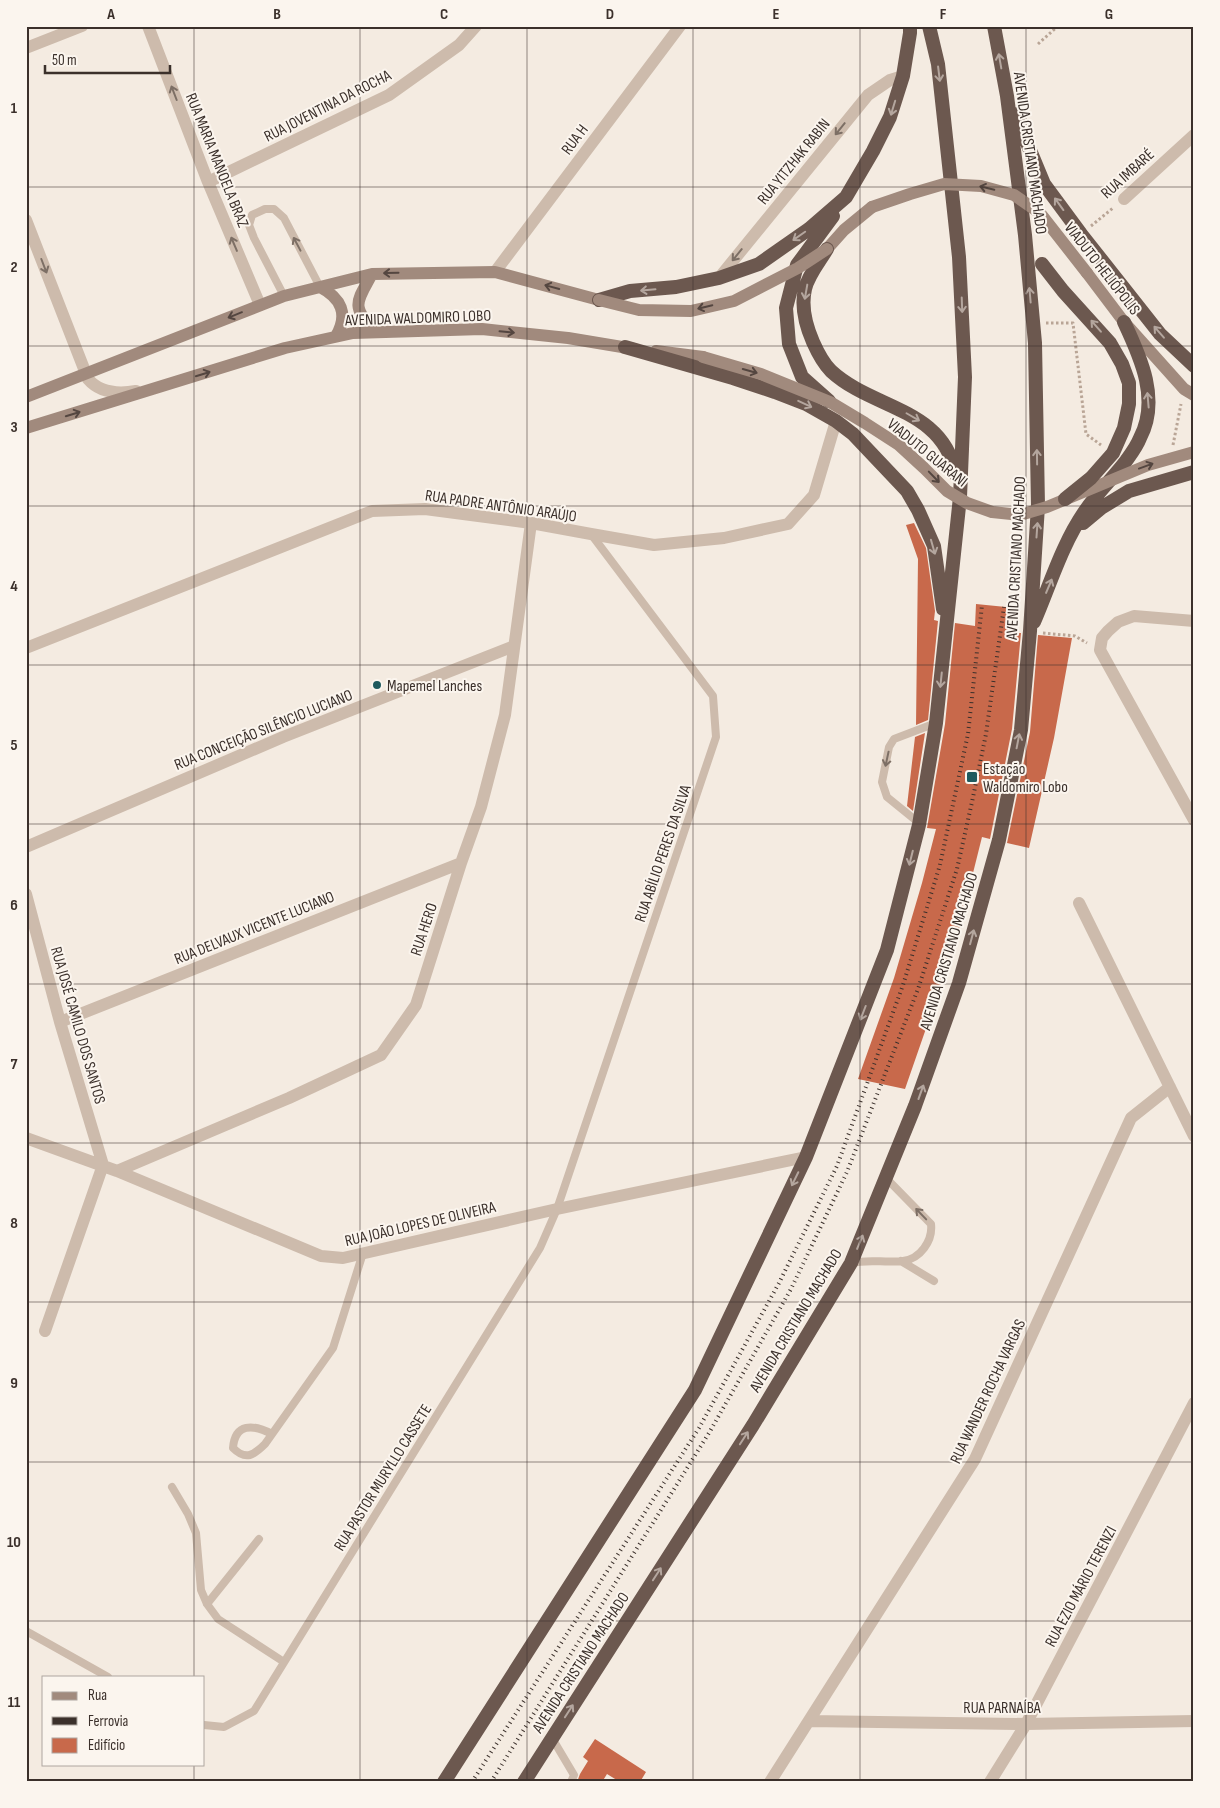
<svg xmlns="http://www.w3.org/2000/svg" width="1220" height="1808" font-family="'Sofia Sans Condensed',sans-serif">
<rect width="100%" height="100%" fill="#f4ebe1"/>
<!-- building -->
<path fill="#c8694b" d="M914,523L926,548L935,611L934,620L938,621L928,720L916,725L918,559L906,525Z
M976,604L1016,608L1014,633H1021L1012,729L990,839L982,837L955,945L905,1089L858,1079L894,978L922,883L936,829L927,828L945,724L955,623L975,626Z
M1038,635L1072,638L1054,738L1029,848L1007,843L1030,732Z
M925,733L913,811L907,806L915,737Z
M595,1739L646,1772L640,1782H620L607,1774L602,1782H577L580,1774L588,1761L583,1757Z"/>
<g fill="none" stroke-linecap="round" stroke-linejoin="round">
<!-- path -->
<path stroke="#b9a596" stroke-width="3" stroke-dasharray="2.5 2.5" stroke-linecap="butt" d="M1038,44L1058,26
M1091,226L1113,208
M1046,323H1073L1086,434L1101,445
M1173,445L1181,404
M1043,633L1075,636L1087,643"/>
<!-- service -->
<path stroke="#cdbbac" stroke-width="8" d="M284,296L254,238L249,225L252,215L265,209H274L284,218L320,287
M919,823L887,797L882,782L889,747L894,739L936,723
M901,1261L934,1281
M851,1263C868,1259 885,1263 903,1261C920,1259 933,1241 931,1224L886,1178
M272,1434C253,1424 235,1423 233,1448C246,1461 254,1455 265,1444L333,1348L363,1253
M172,1487L188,1514L196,1533L201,1590L207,1604L218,1619L284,1662
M207,1604L259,1539
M26,1631L108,1677
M204,1725L224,1727L254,1711L540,1248L557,1209L716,737L713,696L591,534
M552,1738L574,1775L571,1782"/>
<!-- minor -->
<path stroke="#cdbbac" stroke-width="12" d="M148,26L208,182L260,305
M26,48L82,26
M208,182L389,95L459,45L476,26
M1124,199L1194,135
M26,220L88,379C100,393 119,394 136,391
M495,272L680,26
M719,278L868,95L890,80L903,76
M1194,621L1134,616L1118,622L1108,631L1102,638L1100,650L1194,820
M26,648L372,511L425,509L531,523L591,534L654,545L724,538L788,524L814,495L836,421
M26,847L283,737L514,646
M26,894L60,1022L103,1165L45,1331
M1079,903L1194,1136
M60,1022L461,863
M26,1138L117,1171L321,1256L343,1258L557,1209L806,1157
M117,1171L289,1098L381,1055L416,1005L461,863L481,807L505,715L531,523
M809,1721L1026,1724L1194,1721
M770,1782L975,1459L1131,1118L1170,1087
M990,1782L1026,1724L1194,1403"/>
<!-- secondary -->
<path stroke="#a18a7d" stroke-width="12" d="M827,249L844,230L872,207
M1087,273L1124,322L1184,389L1194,395
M372,274C358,300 349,306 375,331
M320,287C341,298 349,314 336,336
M656,351L703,357
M26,397L284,296L372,274L495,272L599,300
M26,428L285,348L353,333L482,329L568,338L634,349"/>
<!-- trunk -->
<path stroke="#6c584f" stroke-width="14" d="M1015,114L1044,184L1081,234L1160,334L1194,366
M827,249C820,261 808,275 805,289C801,306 806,326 813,342C817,351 823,363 831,371C873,410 943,407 956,475
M599,300L630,291L676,287L719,278L759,264L809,229L846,197L873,151L890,117L903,76L910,33V26
M625,347L733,378L775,392L806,404L836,421L853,434L907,491L918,510L934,546L943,609
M829,401L802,377L789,344L786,308L797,265L833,216
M1083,523L1101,508L1129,491L1194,472
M1034,622C1050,585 1062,544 1085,511C1097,493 1113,478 1126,461C1131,454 1137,446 1140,438C1160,400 1141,358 1124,322
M444,1782L695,1390L806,1157L887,950L919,825L936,723L960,497L965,377L959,257L938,64L929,26
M524,1782L753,1425L851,1263L915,1106L959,983L999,840L1021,730L1030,631L1038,506L1035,343L1025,235L1007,96L994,26"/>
<!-- rail -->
<path stroke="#3b302b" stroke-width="4" stroke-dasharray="1 4" stroke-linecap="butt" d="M472,1782L699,1428L779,1283L837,1166L903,985L940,865L968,734L982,605
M491,1782L709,1433L791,1289L847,1172L918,989L957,869L972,802L986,734L1004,607"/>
<!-- secondary-bridge -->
<path stroke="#a18a7d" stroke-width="12" d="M872,207L910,194L944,184L981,186L1014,195L1040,213L1087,273
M599,300L639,310L691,311L734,301L798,268L827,249
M703,357L761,374L830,402L865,423L899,445L924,468L947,491L967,503L992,512L1020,515L1047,507L1148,465L1194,452"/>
<!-- trunk-bridge -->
<path stroke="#6c584f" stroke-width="14" d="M1042,264L1063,291L1110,343L1122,364L1129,383V404L1124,428L1113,453L1091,478L1065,499"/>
</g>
<!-- one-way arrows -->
<defs><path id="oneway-shaft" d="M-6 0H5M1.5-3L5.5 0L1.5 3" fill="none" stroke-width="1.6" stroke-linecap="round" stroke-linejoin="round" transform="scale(1.25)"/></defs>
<g stroke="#b4a69e">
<use href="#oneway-shaft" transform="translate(1000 61) rotate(-100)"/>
<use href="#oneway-shaft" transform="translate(939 74) rotate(83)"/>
<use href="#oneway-shaft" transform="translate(893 108) rotate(107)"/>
<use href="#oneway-shaft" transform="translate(1059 204) rotate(-126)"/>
<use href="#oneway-shaft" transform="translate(799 236) rotate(145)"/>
<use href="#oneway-shaft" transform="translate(648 290) rotate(175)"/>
<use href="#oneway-shaft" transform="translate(806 292) rotate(100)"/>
<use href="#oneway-shaft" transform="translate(1030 295) rotate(-95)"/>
<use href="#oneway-shaft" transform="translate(962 305) rotate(88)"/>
<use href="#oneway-shaft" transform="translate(1096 326) rotate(-131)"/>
<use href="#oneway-shaft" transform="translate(1159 332) rotate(-131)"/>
<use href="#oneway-shaft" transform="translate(1148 400) rotate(-95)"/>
<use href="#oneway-shaft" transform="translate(805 404) rotate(25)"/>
<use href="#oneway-shaft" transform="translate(913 417) rotate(30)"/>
<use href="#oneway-shaft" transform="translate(1037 457) rotate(-91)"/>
<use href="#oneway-shaft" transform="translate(1037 530) rotate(-86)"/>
<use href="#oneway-shaft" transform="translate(933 547) rotate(74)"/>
<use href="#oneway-shaft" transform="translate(1049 586) rotate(-67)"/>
<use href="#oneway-shaft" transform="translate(941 680) rotate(96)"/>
<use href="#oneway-shaft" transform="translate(1018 741) rotate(-79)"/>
<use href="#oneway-shaft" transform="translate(911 858) rotate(104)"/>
<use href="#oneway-shaft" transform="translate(972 937) rotate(-75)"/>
<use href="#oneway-shaft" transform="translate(863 1013) rotate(111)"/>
<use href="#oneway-shaft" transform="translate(921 1092) rotate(-70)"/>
<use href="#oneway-shaft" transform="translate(795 1179) rotate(116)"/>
<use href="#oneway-shaft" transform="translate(860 1242) rotate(-67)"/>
<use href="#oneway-shaft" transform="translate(744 1438) rotate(-57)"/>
<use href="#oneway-shaft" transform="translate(657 1574) rotate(-57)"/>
<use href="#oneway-shaft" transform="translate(569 1711) rotate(-57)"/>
</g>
<g stroke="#7d6f65">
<use href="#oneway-shaft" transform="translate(174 93) rotate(-111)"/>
<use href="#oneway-shaft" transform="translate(840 129) rotate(129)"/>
<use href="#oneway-shaft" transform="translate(234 244) rotate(-113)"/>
<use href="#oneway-shaft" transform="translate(297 244) rotate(-118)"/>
<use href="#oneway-shaft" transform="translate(737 255) rotate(129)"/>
<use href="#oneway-shaft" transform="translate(44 266) rotate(69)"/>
<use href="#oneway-shaft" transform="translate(887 759) rotate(102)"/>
<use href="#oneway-shaft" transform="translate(921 1214) rotate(-134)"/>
</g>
<g stroke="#544640">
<use href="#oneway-shaft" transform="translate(987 188) rotate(-167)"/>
<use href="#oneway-shaft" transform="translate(391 273) rotate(179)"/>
<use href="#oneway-shaft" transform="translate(552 287) rotate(-165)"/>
<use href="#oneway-shaft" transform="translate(705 307) rotate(167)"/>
<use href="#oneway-shaft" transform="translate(235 315) rotate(158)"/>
<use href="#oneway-shaft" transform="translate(507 332) rotate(6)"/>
<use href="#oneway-shaft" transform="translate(750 371) rotate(16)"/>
<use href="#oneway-shaft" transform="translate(203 374) rotate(-17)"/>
<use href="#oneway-shaft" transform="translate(73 414) rotate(-17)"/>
<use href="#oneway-shaft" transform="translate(1146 466) rotate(-20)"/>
<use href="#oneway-shaft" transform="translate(934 477) rotate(46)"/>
</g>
<!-- grid -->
<path fill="none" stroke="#3b302b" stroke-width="1" stroke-opacity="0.55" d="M194,26V1677M360,26V1782M527,26V1782M693,26V1782M860,26V1782M1026,26V1782M26,187H1194M26,346H1194M26,506H1194M26,665H1194M26,824H1194M26,984H1194M26,1143H1194M26,1302H1194M26,1462H1194M26,1621H1194M194,1764V1782"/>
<!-- markers -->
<g fill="#1f5a5e" stroke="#fbf5ee" stroke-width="2">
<circle cx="377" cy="685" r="5"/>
<rect x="966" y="771" width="12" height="12" rx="2.5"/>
</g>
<g text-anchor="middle" stroke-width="4" stroke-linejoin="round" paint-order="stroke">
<!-- street labels -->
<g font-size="16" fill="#3b302b" stroke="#fbf5ee">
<text transform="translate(327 105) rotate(-27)" y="6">RUA JOVENTINA DA ROCHA</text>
<text transform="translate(574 139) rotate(-53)" y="6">RUA H</text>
<text transform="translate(1031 153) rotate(82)" y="6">AVENIDA CRISTIANO MACHADO</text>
<text transform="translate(218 160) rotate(68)" y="6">RUA MARIA MANOELA BRAZ</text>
<text transform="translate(793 161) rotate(-51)" y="6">RUA YITZHAK RABIN</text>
<text transform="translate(1127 173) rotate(-42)" y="6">RUA IMBARÉ</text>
<text transform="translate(1103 268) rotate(52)" y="6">VIADUTO HELIÓPOLIS</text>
<text transform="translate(418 317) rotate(-2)" y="6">AVENIDA WALDOMIRO LOBO</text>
<text transform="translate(928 452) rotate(39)" y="6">VIADUTO GUARANI</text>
<text transform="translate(501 505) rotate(8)" y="6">RUA PADRE ANTÔNIO ARAÚJO</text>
<text transform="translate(1015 558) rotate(-87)" y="6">AVENIDA CRISTIANO MACHADO</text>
<text transform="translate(263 729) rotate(-22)" y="6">RUA CONCEIÇÃO SILÊNCIO LUCIANO</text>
<text transform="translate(662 853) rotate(-71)" y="6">RUA ABÍLIO PERES DA SILVA</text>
<text transform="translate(254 927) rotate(-22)" y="6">RUA DELVAUX VICENTE LUCIANO</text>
<text transform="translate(423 929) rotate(-72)" y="6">RUA HERO</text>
<text transform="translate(948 951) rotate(-73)" y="6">AVENIDA CRISTIANO MACHADO</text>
<text transform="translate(79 1025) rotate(74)" y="6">RUA JOSÉ CAMILO DOS SANTOS</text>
<text transform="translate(420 1223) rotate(-13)" y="6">RUA JOÃO LOPES DE OLIVEIRA</text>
<text transform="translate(795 1320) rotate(-59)" y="6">AVENIDA CRISTIANO MACHADO</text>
<text transform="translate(987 1391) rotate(-65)" y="6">RUA WANDER ROCHA VARGAS</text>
<text transform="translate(382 1477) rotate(-58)" y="6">RUA PASTOR MURYLLO CASSETE</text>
<text transform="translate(1080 1586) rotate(-62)" y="6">RUA EZIO MÁRIO TERENZI</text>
<text transform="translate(580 1662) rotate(-57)" y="6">AVENIDA CRISTIANO MACHADO</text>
<text x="1002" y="1713">RUA PARNAÍBA</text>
</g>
<!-- poi labels -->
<g font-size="16" fill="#3b302b" stroke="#fbf5ee" text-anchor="start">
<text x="387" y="691">Mapemel Lanches</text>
<text x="983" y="774">Estação<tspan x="983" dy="18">Waldomiro Lobo</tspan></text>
</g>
</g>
<!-- border -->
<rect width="1220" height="1808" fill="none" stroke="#fbf5ee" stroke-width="55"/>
<!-- legend -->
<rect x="42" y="1676" width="162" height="90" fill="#fbf5ee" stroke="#aea6a0"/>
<rect x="52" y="1692" width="25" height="8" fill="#a18a7d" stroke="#aea6a0"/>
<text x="88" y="1700" font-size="15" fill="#3b302b">Rua</text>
<rect x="52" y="1717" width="25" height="8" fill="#3b302b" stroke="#aea6a0"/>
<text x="88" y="1726" font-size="15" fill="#3b302b">Ferrovia</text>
<rect x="52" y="1738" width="25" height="15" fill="#c8694b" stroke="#aea6a0"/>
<text x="88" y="1750" font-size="15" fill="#3b302b">Edifício</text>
<!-- scale -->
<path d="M45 65v8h125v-8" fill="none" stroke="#3b302b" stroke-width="2.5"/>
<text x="52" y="65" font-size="15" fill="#3b302b" stroke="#fbf5ee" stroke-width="4" paint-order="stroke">50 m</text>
<rect x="28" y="28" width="1164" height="1752" fill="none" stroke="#3b302b" stroke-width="2"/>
<g font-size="16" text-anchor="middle" font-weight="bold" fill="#3b302b">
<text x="111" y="19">A</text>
<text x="277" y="19">B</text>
<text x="444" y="19">C</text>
<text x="610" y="19">D</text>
<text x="776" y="19">E</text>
<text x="943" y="19">F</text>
<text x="1109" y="19">G</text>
<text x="14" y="113">1</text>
<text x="14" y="272">2</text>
<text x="14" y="432">3</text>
<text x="14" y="591">4</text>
<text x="14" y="750">5</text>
<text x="14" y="910">6</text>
<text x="14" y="1069">7</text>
<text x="14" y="1228">8</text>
<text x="14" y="1388">9</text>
<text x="14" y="1547">10</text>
<text x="14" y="1707">11</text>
</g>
</svg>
